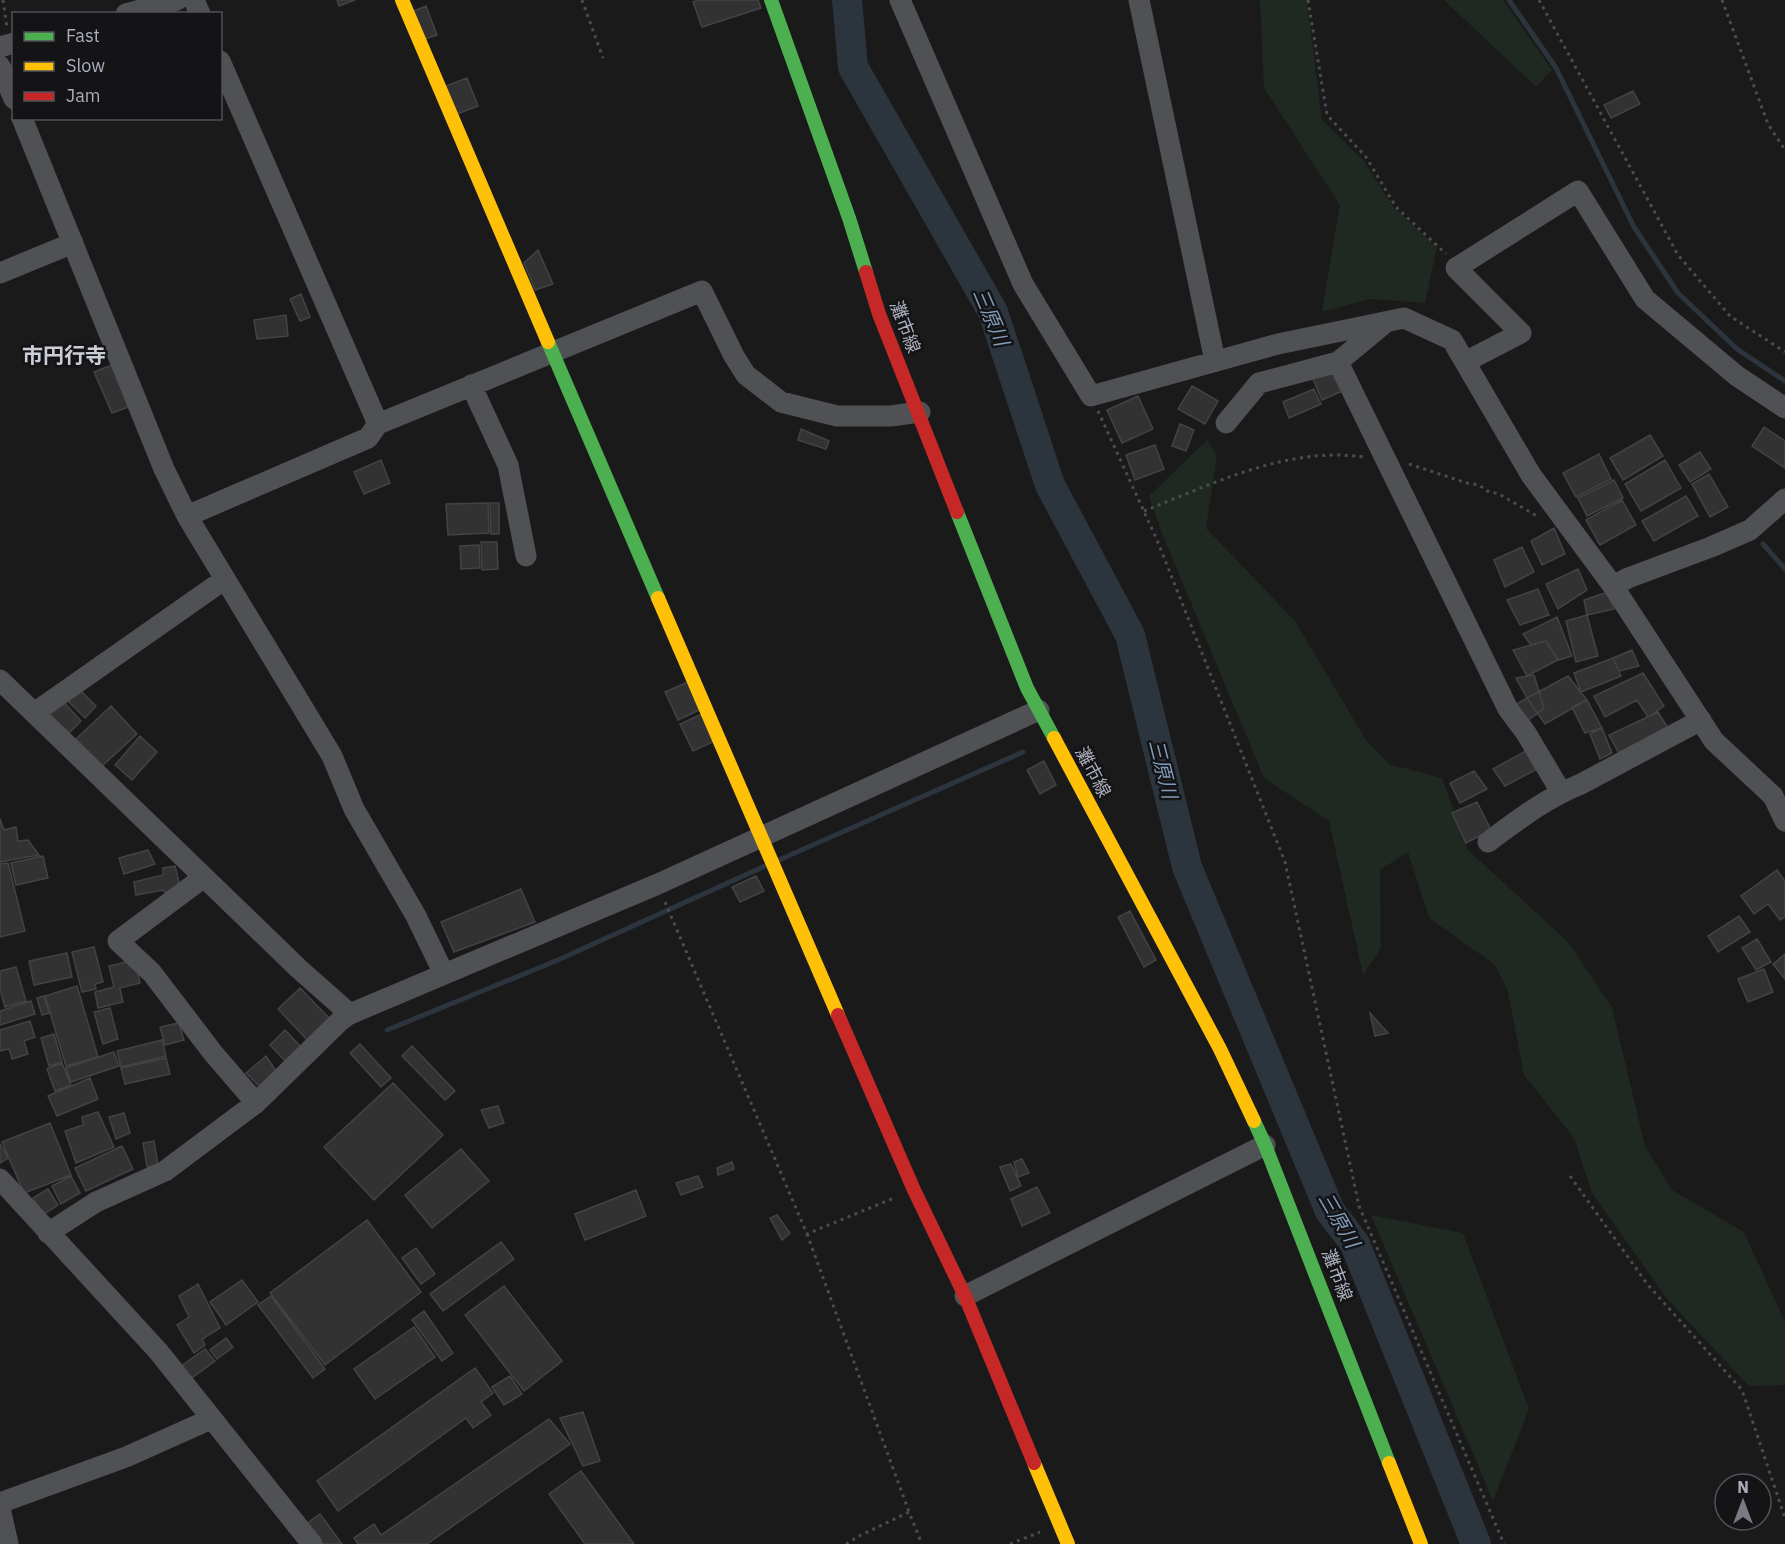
<svg xmlns="http://www.w3.org/2000/svg" width="1785" height="1544" font-family="'IBM Plex Sans','Noto Sans JP',sans-serif">
<rect width="100%" height="100%" fill="#1a1a1a"/>
<!-- green -->
<path fill="#1f2821" d="M1307,0L1322,120L1364,161L1394,208L1437,247L1425,303L1370,299L1322,312L1340,205L1264,88L1260,0Z
M1444,0H1503L1552,70L1536,87Z
M1207,440L1217,456L1206,528L1295,621L1366,740L1389,764L1442,778L1468,850L1568,942L1612,1007L1645,1146L1672,1190L1744,1232L1785,1322V1385L1749,1386L1668,1300L1592,1193L1574,1138L1524,1075L1507,988L1494,964L1429,918L1408,852L1380,870L1381,948L1363,975L1329,821L1264,778L1163,536L1149,496Z
M1371,1215L1463,1233L1529,1409L1493,1501Z"/>
<g fill="none" stroke-linecap="round" stroke-linejoin="round">
<!-- stream -->
<path stroke="#2c343d" stroke-width="5" d="M1509,0L1556,68L1634,227L1678,293L1737,349L1785,381
M1763,544L1785,569
M779,860L1023,752
M387,1030L558,960L765,866"/>
<!-- river -->
<path stroke="#2c343d" stroke-width="30" d="M847,0L853,67L993,312L1050,485L1130,635L1187,867L1330,1211L1355,1244L1476,1544"/>
</g>
<!-- building -->
<path fill="#323232" stroke="#424346" stroke-width="1.5" d="M337,0H355L339,6Z
M698,0H758L761,8L702,27L693,2Z
M426,6L437,35L425,39L414,11Z
M467,78L478,106L457,114L446,86Z
M1633,91L1640,104L1611,118L1604,105Z
M538,250L553,284L535,290L524,263Z
M301,294L310,317L300,321L290,299Z
M286,315L288,336L257,339L254,320Z
M112,365L131,406L112,413L94,372Z
M1339,368L1347,389L1322,400L1313,379Z
M1192,386L1218,401L1205,424L1178,409Z
M1314,389L1321,404L1289,418L1283,402Z
M1138,396L1153,429L1122,443L1107,410Z
M1180,424L1194,430L1186,451L1172,446Z
M1764,427L1785,441V468L1752,446Z
M801,429L829,441L826,449L798,440Z
M1650,435L1663,456L1623,480L1610,458Z
M1155,445L1164,469L1135,480L1126,455Z
M1700,452L1711,469L1690,482L1679,465Z
M1599,454L1611,479L1576,497L1563,473Z
M381,460L390,483L364,494L354,472Z
M1665,460L1681,488L1641,511L1625,484Z
M1709,474L1728,507L1710,517L1692,484Z
M1614,480L1623,498L1587,516L1578,498Z
M1686,496L1698,516L1654,541L1642,521Z
M1622,500L1636,525L1600,545L1586,520Z
M488,503L489,533L448,535L446,504Z
M490,503H499V534H491Z
M1554,528L1565,554L1542,565L1531,541Z
M481,542H497L498,569L482,570Z
M479,545L480,568L461,569L460,546Z
M1522,547L1534,572L1505,587L1494,560Z
M1578,569L1587,590L1558,609L1546,584Z
M1538,589L1549,615L1520,625L1507,600Z
M1608,592L1614,609L1587,615L1584,600Z
M1587,615L1598,656L1576,662L1566,621Z
M1557,617L1572,656L1558,660L1546,641L1531,645L1523,634Z
M1546,641L1558,660L1527,676L1513,650Z
M1632,650L1639,666L1619,671L1613,658Z
M1613,658L1621,676L1581,692L1574,673Z
M1643,673L1664,706L1648,717L1637,700L1605,717L1594,696Z
M1534,675L1544,708L1525,723L1513,706L1527,698L1516,678Z
M1568,676L1587,700L1545,724L1527,698Z
M688,682L699,710L678,720L665,692Z
M77,687L96,706L85,718L65,698Z
M60,698L81,721L67,735L45,712Z
M1587,700L1602,728L1585,733L1572,707Z
M111,706L137,734L102,766L76,739Z
M1658,712L1671,733L1622,759L1609,735Z
M702,714L715,741L693,751L680,724Z
M1602,728L1612,753L1600,759L1590,734Z
M140,736L157,752L132,780L115,765Z
M1531,748L1543,766L1505,786L1493,769Z
M1044,761L1056,785L1040,794L1027,770Z
M1474,771L1487,789L1460,803L1450,783Z
M1477,802L1491,830L1466,843L1452,813Z
M0,819L4,830L16,827L18,841L28,840L39,855L0,862Z
M148,850L155,864L124,874L119,858Z
M43,856L48,878L16,885L11,863Z
M8,863L25,931L0,937V864Z
M175,866L181,890L168,896L163,890L136,895L134,882L163,875V868Z
M1777,870L1785,881V917L1780,920L1768,904L1754,914L1741,896Z
M756,876L764,891L740,902L732,887Z
M521,889L535,922L454,952L441,922Z
M1130,911L1156,960L1144,967L1118,917Z
M1739,916L1750,932L1718,952L1708,936Z
M1757,939L1771,962L1756,970L1742,948Z
M94,947L103,982L95,984L96,989L82,992L72,952Z
M67,953L72,977L34,985L29,961Z
M1785,954V979L1773,964Z
M135,960L140,983L120,988L123,1002L98,1008L95,992L114,987L109,966Z
M16,967L26,1001L5,1007L0,989V971Z
M1764,969L1773,992L1748,1002L1738,979Z
M77,986L98,1057L66,1066L45,996Z
M300,988L331,1020L309,1042L278,1009Z
M44,996L49,1013L42,1015L37,998Z
M31,1001L35,1014L0,1025V1011Z
M110,1008L118,1039L103,1044L94,1012Z
M1370,1013L1388,1033L1375,1036Z
M30,1021L35,1037L24,1041L28,1054L12,1059L9,1049L0,1051V1030Z
M179,1023L184,1040L165,1045L160,1027Z
M285,1030L301,1047L286,1062L270,1045Z
M54,1034L62,1062L49,1066L41,1038Z
M162,1040L166,1056L121,1067L117,1051Z
M360,1044L391,1078L381,1087L350,1053Z
M412,1046L455,1091L445,1100L402,1056Z
M114,1052L119,1066L71,1082L66,1068Z
M266,1056L276,1071L260,1087L246,1073Z
M166,1058L170,1074L125,1084L121,1068Z
M62,1063L71,1085L55,1091L47,1069Z
M90,1078L98,1099L57,1116L48,1096Z
M393,1083L443,1135L374,1200L324,1147Z
M498,1106L504,1123L489,1128L481,1110Z
M98,1112L114,1147L76,1163L65,1131L83,1125L82,1117Z
M124,1113L130,1133L116,1139L109,1117Z
M50,1123L71,1175L24,1193L2,1142Z
M154,1141L158,1165L147,1167L143,1143Z
M0,1144L8,1158L0,1163Z
M122,1146L133,1169L86,1191L75,1168Z
M461,1149L489,1181L432,1228L405,1195Z
M1022,1159L1029,1173L1018,1177L1014,1162Z
M732,1162L734,1169L718,1175L717,1168Z
M1011,1164L1021,1186L1010,1191L1000,1167Z
M71,1176L80,1193L61,1204L52,1186Z
M698,1176L703,1187L681,1195L676,1183Z
M1037,1187L1050,1213L1022,1226L1011,1199Z
M48,1189L58,1205L43,1215L33,1198Z
M636,1190L646,1216L585,1240L575,1214Z
M777,1215L790,1233L782,1240L770,1218Z
M367,1220L421,1292L325,1365L270,1293Z
M501,1242L514,1259L443,1311L430,1294Z
M416,1248L435,1274L421,1284L402,1258Z
M242,1280L258,1302L226,1325L210,1302Z
M198,1284L220,1328L202,1339L205,1345L194,1353L177,1325L189,1317L179,1296Z
M504,1286L562,1361L524,1391L465,1315Z
M271,1296L325,1369L313,1378L258,1305Z
M424,1311L453,1353L442,1361L412,1320Z
M414,1327L435,1357L375,1399L354,1369Z
M226,1338L233,1347L217,1359L210,1350Z
M205,1349L215,1361L189,1380L180,1367Z
M475,1368L493,1393L481,1402L491,1415L473,1428L466,1418L338,1511L317,1481Z
M510,1376L522,1394L504,1405L492,1387Z
M583,1412L600,1461L583,1466L560,1418Z
M549,1419L570,1444L427,1544H358L354,1538L374,1524L381,1535Z
M581,1471L634,1544H585L549,1494Z
M320,1514L342,1544H322L306,1524Z"/>
<g fill="none" stroke-linecap="round" stroke-linejoin="round">
<!-- path -->
<path stroke="#4a4c4f" stroke-width="3" stroke-dasharray="3 4.5" stroke-linecap="butt" d="M3,0L7,28
M582,0L603,58
M1308,0L1327,115L1366,157L1396,207L1446,254
M1539,0L1678,255L1730,316L1785,352
M1722,0L1768,124L1785,150
M1098,411L1157,540L1285,862L1359,1206L1504,1544
M1409,464L1467,483L1479,485L1487,491L1499,494L1537,516
M1144,511C1213,484 1287,446 1364,457
M665,902L807,1234L894,1198
M1570,1176L1648,1285L1742,1390L1785,1518
M807,1234L909,1512
M846,1544L859,1536L909,1512L922,1544
M1010,1544L1040,1532"/>
<!-- street -->
<path stroke="#4f5154" stroke-width="21" d="M194,0L200,14
M900,0L1023,284L1091,396L1278,344L1404,318L1452,340L1531,475L1613,586L1714,741L1773,796L1785,821
M1139,0L1215,361
M126,14L177,0
M0,47L14,43
M220,61L378,424
M0,66L14,99
M22,118L164,469L187,516L332,756L354,809L416,916L444,974
M0,273L73,243
M1338,362L1508,709L1526,733L1561,792
M1465,362L1521,333L1456,268L1578,191L1645,299L1737,376L1785,408
M471,385L508,465L526,556
M1226,423L1259,383L1338,362L1385,323
M187,516L368,438L378,424L702,291L734,356L746,375L781,402L837,416H891L920,412
M1613,586L1628,578L1711,547L1750,530L1785,499
M0,680L298,968L350,1014
M34,713L225,579
M1488,842C1518,820 1546,798 1581,784L1701,720
M204,877L118,941L152,973L213,1053L256,1103
M0,1179L158,1351L312,1544
M48,1233L96,1202L165,1171L256,1103L340,1021L350,1014L658,884L1039,710
M965,1296L1265,1145
M0,1503L126,1457L211,1419
M0,1508L8,1544"/>
<!-- fast -->
<path stroke="#4caf50" stroke-width="14" d="M771,0L849,218L866,272
M548,342L658,598
M957,512L1027,688L1054,738
M1254,1121L1265,1145L1389,1463"/>
<!-- slow -->
<path stroke="#ffc107" stroke-width="14" d="M402,0L548,342
M658,598L838,1015
M1054,738L1220,1049L1254,1121
M1034,1463L1068,1544
M1389,1463L1421,1544"/>
<!-- jam -->
<path stroke="#c62828" stroke-width="14" d="M866,272L879,314L957,512
M838,1015L914,1190L965,1296L1034,1463"/>
</g>
<g text-anchor="middle" stroke-width="5" stroke-linejoin="round" paint-order="stroke">
<!-- street labels -->
<g font-size="18" fill="#aaafbb" stroke="#141416">
<text transform="translate(905 327) rotate(69)" y="6">灘市線</text>
<text transform="translate(1093 772) rotate(62)" y="6">灘市線</text>
<text transform="translate(1337 1275) rotate(69)" y="6">灘市線</text>
</g>
<!-- water labels -->
<g font-size="20" font-style="italic" fill="#809bb8" stroke="#141416">
<text transform="translate(991 317) rotate(67)" y="7">三原川</text>
<text transform="translate(1163 769) rotate(76)" y="7">三原川</text>
<text transform="translate(1339 1220) rotate(60)" y="7">三原川</text>
</g>
<!-- quarter labels -->
<g font-size="21" font-weight="bold" fill="#ccced7" stroke="#141416">
<text x="64" y="363">市円行寺</text>
</g>
</g>
<!-- legend -->
<rect x="12" y="12" width="210" height="108" fill="#141416" stroke="#505258" stroke-width="1.5"/>
<rect x="24" y="32" width="30" height="9" fill="#4caf50" stroke="#505258" stroke-width="1.5"/>
<text x="66" y="42" font-size="18" fill="#aaafbb">Fast</text>
<rect x="24" y="62" width="30" height="9" fill="#ffc107" stroke="#505258" stroke-width="1.5"/>
<text x="66" y="72" font-size="18" fill="#aaafbb">Slow</text>
<rect x="24" y="92" width="30" height="9" fill="#c62828" stroke="#505258" stroke-width="1.5"/>
<text x="66" y="102" font-size="18" fill="#aaafbb">Jam</text>
<!-- north arrow -->
<g transform="translate(1743 1502)"><circle r="28" fill="#141416" stroke="#505258" stroke-width="1.5"/>
<path d="M0-4.5L10 22L0 15L-10 22Z" fill="#787b83"/>
<text y="-9" font-size="16" font-weight="bold" text-anchor="middle" fill="#aaafbb">N</text>
</g>
</svg>
